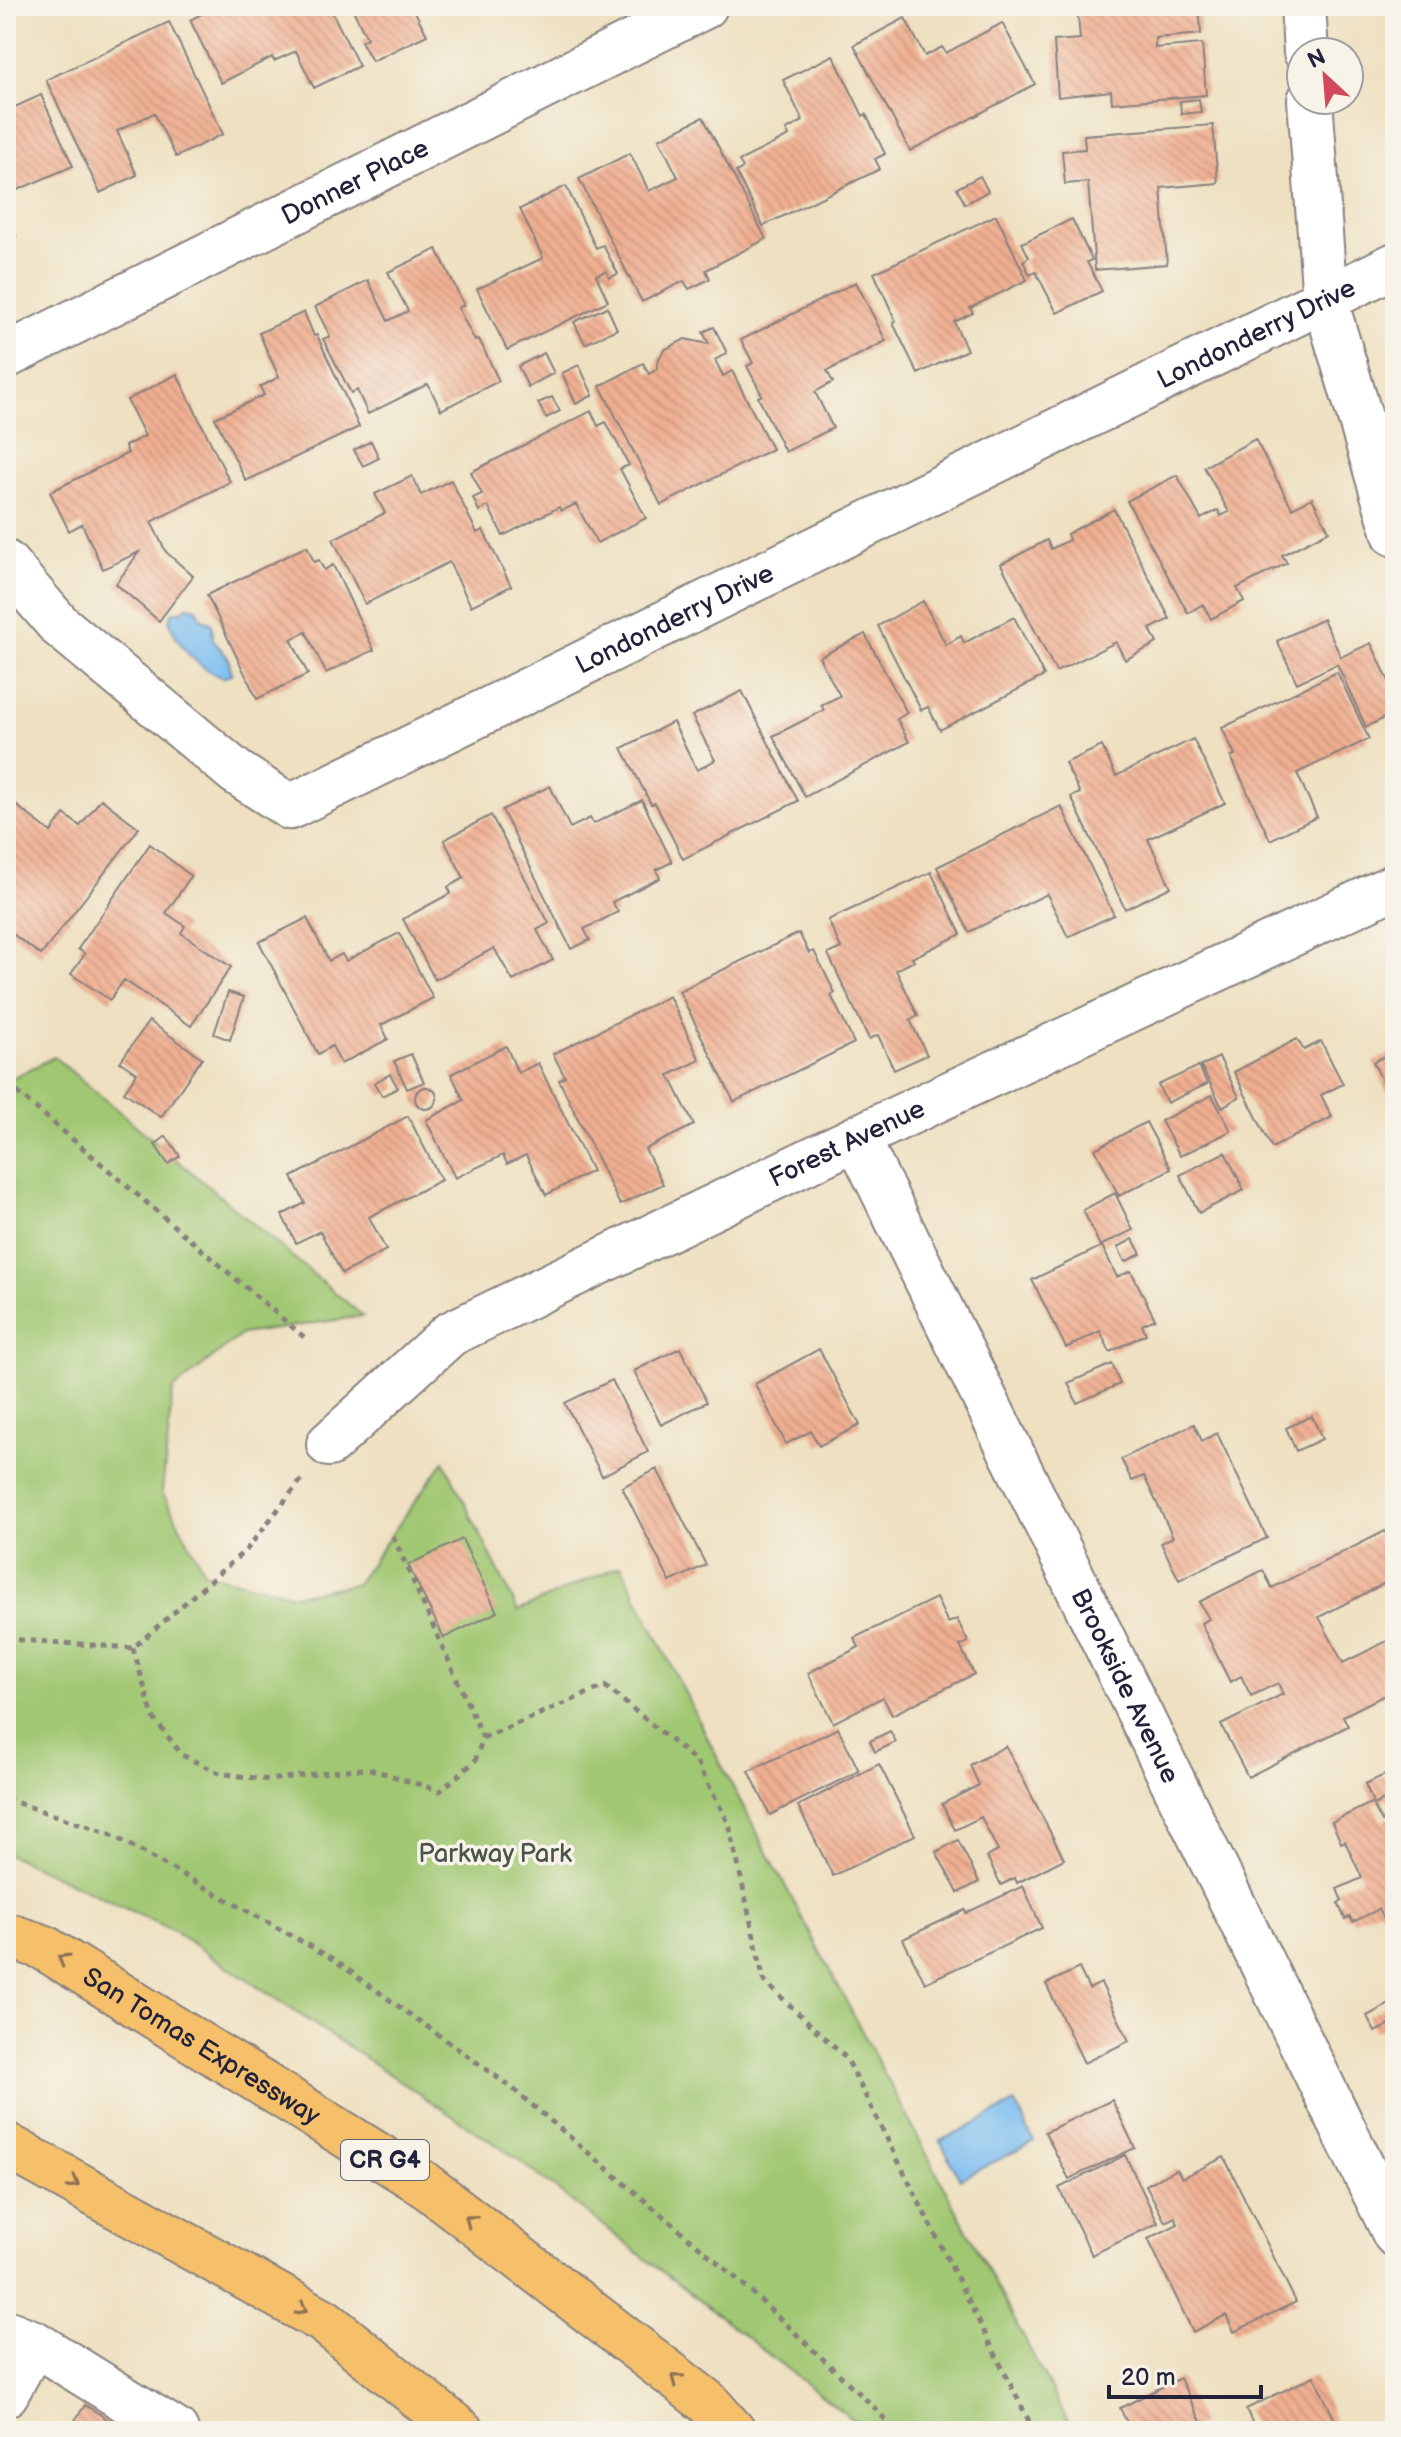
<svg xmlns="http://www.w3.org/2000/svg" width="1401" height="2437" font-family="'Balsamiq Sans',sans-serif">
<defs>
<pattern id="building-back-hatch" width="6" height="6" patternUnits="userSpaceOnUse" patternTransform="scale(2)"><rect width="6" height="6" fill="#efaf91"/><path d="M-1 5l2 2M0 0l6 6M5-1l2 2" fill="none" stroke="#cd967e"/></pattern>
</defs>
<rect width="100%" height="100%" fill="#f7f3e8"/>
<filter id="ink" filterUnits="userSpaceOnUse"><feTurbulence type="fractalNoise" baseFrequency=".0125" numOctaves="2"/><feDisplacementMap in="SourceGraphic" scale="16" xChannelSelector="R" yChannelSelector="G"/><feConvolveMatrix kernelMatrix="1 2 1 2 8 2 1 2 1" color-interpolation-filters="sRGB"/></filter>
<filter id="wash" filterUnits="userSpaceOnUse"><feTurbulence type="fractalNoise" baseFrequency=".006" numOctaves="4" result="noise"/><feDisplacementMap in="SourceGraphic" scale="32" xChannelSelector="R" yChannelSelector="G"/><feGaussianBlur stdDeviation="1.8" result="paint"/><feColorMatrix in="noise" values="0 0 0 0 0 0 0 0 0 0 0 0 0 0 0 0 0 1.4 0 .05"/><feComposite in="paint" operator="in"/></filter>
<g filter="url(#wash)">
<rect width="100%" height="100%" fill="#eee0c0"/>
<!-- green -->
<path fill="#a0c772" stroke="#617456" stroke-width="2" d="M54,1057L363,1316L242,1334L173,1390L162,1492L205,1573L294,1595L356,1584L444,1461L518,1611L621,1565L715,1753L1073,2431H867L516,2158L172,1930L6,1853V1081Z"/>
<!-- water -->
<path fill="#7bbef1" stroke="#4e7096" stroke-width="2" d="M187,606L197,608L201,618L212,624L213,640L229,659L231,674L224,678C197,668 178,647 169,620L173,612L182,611Z
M1015,2103L1034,2142L960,2179L940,2141Z"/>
<g id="blocks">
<!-- building -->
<path fill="url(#building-back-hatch)" d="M217,6H329L359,66L314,88L296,51L274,61L272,57L221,83L190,20Z
M351,6H412L427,35L372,61L361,41L367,38Z
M1077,6H1199L1201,34L1155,38V48L1202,44L1206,95L1112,103L1111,91L1058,97L1054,41L1080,39Z
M905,18L925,56L942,47L946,53L1002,23L1035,84L910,151L854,45Z
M169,22L223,134L176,157L154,113L117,131L137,175L100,193L46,80Z
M833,55L863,116L866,114L885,154L875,159L880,169L763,226L736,172L743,168L739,161L789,136L786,130L803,121L783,80Z
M41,95L73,166L6,195V111Z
M1199,99L1201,112L1181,114L1180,101Z
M703,117L766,239L706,270L710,279L689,289L684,281L642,302L579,179L630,153L649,191L678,177L659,139Z
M1213,125L1218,183L1161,188L1167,264L1095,270L1088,182L1065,184L1062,151L1085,149L1084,135Z
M980,176L988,191L965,204L957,188Z
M566,186L596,248L603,245L618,274L609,278L606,271L596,275L608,301L507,350L477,289L543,258L520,209Z
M6,213L16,237L6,241Z
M996,215L1027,280L970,308L973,313L954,322L967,350L918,374L893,323L896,321L874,273Z
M1072,219L1092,260L1087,262L1102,291L1057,313L1036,272L1030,275L1023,261L1029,257L1022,243Z
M437,249L464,305L458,308L475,341L479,339L499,381L441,410L428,384L368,414L357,390L351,393L323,339L330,336L315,307L368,280L388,321L408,311L388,272Z
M856,282L886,341L827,371L833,382L815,392L833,428L785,452L758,397L762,395L747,366L753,363L741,340Z
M607,307L617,329L585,344L574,322Z
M304,312L314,336L317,335L359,427L246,481L215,418L264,395L260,387L279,377L259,333Z
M714,327L727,353L715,360L723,376L732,371L772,449L661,505L600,386L643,363L649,374L657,369V362L664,350L685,339L709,344L703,332Z
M544,353L554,373L528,387L518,366Z
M579,365L593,395L576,404L562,373Z
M177,374L230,482L151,522L166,552L193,576L159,621L116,584L139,552L103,569L82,524L69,531L50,492L128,453L125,446L145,436L127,400Z
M552,397L560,411L546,418L538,403Z
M591,411L598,426L606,422L629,465L620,469L646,518L597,543L576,504L561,511L559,507L503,536L488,506L479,511L473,498L482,494L471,472Z
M1255,439L1292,508L1312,498L1329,531L1282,555L1287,563L1237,588L1244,601L1211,619L1203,604L1188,613L1127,501L1177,475L1201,519L1218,510L1221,516L1229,512L1204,467Z
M371,441L379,458L363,466L354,450Z
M412,476L421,495L451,480L477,533L483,530L511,586L471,606L449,562L365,604L333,539L385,513L375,494Z
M1114,509L1170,619L1150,629L1157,643L1125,660L1116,642L1056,672L1001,564L1047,540L1051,549L1069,540L1067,534Z
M307,546L314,562L319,560L324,570L333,565L374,650L326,673L306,632L291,639L308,674L257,699L207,595Z
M923,601L946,645L961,636L964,643L1014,617L1044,676L940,730L928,707L921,710L878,626Z
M1323,619L1341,657L1371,643L1395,694V713L1366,727L1337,664L1297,683L1277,641Z
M865,634L907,713L897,719L909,742L805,797L773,736L824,710L821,705L840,696L819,657Z
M1337,672L1369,739L1297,773L1317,817L1270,840L1231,757L1235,755L1222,728Z
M742,691L798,801L683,859L655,803L651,804L622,748L673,722L697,770L715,760L692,716Z
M1193,739L1225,803L1148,839L1171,887L1125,909L1071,797L1080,793L1065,763L1102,746L1116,776Z
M550,786L570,828L590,818L593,824L642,800L672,862L656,870L660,878L612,902L618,912L584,929L590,940L571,949L502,810Z
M8,799L51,832L64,814L80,826L101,799L139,828L41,955L6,929V802Z
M1061,806L1114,915L1068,937L1047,894L969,932L937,867Z
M491,815L549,923L537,930L553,960L513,981L494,948L435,980L403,919L451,893L448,887L464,878L444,840Z
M150,844L191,876L166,913L185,926L181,933L231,967L191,1026L124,980L110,1000L71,974L85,954L78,949Z
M931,872L961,934L912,958L914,961L896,970L918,1016L910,1020L927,1055L894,1070L878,1035L869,1039L828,954L841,948L828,920Z
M307,918L329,961L342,954L346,961L399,933L433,998L381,1025L388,1039L341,1064L332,1046L318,1054L259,942Z
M799,933L809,953L814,951L835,993L831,995L854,1043L734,1102L679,991Z
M228,992L244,997L230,1040L214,1034Z
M669,996L700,1060L669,1075L694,1125L645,1149L663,1184L620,1205L559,1080L565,1077L553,1054Z
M149,1021L202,1058L161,1117L124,1092L137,1073L120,1062Z
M1297,1039L1304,1050L1321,1041L1343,1084L1321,1095L1332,1117L1272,1148L1234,1072Z
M506,1046L518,1073L538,1063L592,1171L546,1195L526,1155L507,1164L503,1155L455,1178L426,1120L464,1100L451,1074Z
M1395,1051V1108L1373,1062Z
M411,1054L424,1082L407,1089L394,1061Z
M1219,1057L1239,1097L1222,1107L1201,1066Z
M1199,1066L1207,1084L1167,1103L1158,1085Z
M390,1074L398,1088L382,1096L374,1083Z
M415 1098a11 11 0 1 1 22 0a11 11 0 1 1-22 0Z
M1212,1095L1231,1131L1180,1156L1161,1121Z
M408,1116L441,1180L369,1217L386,1250L342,1274L320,1231L296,1243L282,1215L305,1203L292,1177Z
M1146,1122L1171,1169L1119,1196L1095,1149Z
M166,1136L180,1156L168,1164L155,1145Z
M1225,1152L1244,1190L1199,1213L1180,1175Z
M1115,1193L1133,1230L1100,1246L1083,1210Z
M1133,1239L1141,1254L1125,1262L1118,1247Z
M1102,1246L1117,1277L1131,1271L1155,1319L1142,1325L1146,1334L1110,1352L1100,1331L1066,1348L1032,1280Z
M680,1348L707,1402L661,1425L634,1371Z
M819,1349L860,1425L819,1446L811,1431L786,1444L755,1384Z
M1112,1364L1120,1384L1077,1403L1068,1383Z
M612,1380L648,1452L602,1476L565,1403Z
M1312,1416L1322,1439L1296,1451L1286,1428Z
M1194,1424L1202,1441L1217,1433L1267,1538L1179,1580L1161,1543L1173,1537L1144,1476L1132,1481L1121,1459Z
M657,1469L706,1565L670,1582L622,1487Z
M1385,1531L1395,1551V1578L1319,1617L1343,1663L1395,1637V1690L1343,1716L1348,1726L1248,1777L1221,1725L1283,1694L1278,1683L1251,1696L1241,1676L1230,1682L1201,1623L1209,1619L1199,1602L1263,1570L1272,1588Z
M462,1539L497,1612L444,1638L408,1565Z
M936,1598L948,1623L957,1619L968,1642L960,1646L974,1674L892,1715L883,1697L833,1723L808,1673L859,1647L854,1638Z
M838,1728L859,1771L770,1815L749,1771Z
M890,1731L896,1742L875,1752L870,1741Z
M1006,1746L1064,1859L1017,1883L1015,1878L1001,1885L987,1857L998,1851L981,1817L955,1830L942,1804L979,1785L970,1765Z
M879,1764L915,1835L833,1876L798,1806Z
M1395,1770V1795L1373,1805L1382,1822L1392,1817L1395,1824V1835L1389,1838L1395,1850V1941L1379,1909L1353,1922L1350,1917L1345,1919L1338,1903L1342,1901L1337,1889L1362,1878L1345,1841L1341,1843L1332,1822L1373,1802L1365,1784Z
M958,1840L979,1882L958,1893L936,1852Z
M1023,1886L1042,1928L925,1983L903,1939L965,1910L966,1913Z
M1079,1968L1089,1989L1101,1983L1129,2041L1084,2063L1046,1984Z
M1395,2001V2022L1375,2032L1367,2016Z
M1112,2100L1135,2148L1069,2179L1045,2132Z
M1125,2155L1158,2223L1092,2255L1059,2188Z
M1224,2157L1296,2302L1234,2332L1226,2315L1193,2332L1148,2239L1178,2224L1175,2217L1165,2222L1146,2185L1177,2169L1182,2178Z
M1314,2376L1340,2431H1256L1246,2409Z
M1180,2378L1202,2424L1188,2431H1131L1120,2408Z
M85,2405L126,2431H68Z"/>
</g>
</g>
<g filter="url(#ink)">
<use href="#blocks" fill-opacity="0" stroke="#88817e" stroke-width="2"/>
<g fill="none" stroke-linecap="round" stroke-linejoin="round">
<defs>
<g id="minor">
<path d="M1303,6L1306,52"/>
<path d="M1310,100L1325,300L1395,534"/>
<path id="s1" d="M6,356L705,6"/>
<path id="s2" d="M6,563L59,625L236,772L290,807L1395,265"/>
<path id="s3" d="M857,1138L1395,2234"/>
<path id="s4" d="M329,1444L450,1334L900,1117L1395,886"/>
<path d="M6,2332L34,2343L176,2431"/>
<path d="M6,2394L34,2343"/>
</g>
<g id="highway">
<path id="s5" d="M6,1935L43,1947L421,2182L707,2402L733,2431"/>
<path d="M6,2145L324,2321L461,2431"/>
</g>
</defs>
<!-- minor casing -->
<use href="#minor" stroke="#88817e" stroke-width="48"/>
<!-- highway casing -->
<use href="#highway" stroke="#88817e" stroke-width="48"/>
<!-- path -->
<path stroke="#88817e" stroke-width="5" stroke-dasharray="6 6" stroke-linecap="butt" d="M6,1096L16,1091L304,1337
M6,1639L133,1648L247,1549L302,1479
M133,1648L153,1717L182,1755L219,1773L269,1780L345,1770L370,1769L440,1791L475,1761L483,1738L393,1536
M483,1738L605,1686L696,1761L729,1824L764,1981L847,2059L1034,2431
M6,1799L110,1834L333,1959L512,2088L742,2283L876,2409L895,2431"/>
<!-- minor -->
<use href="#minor" stroke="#fff" stroke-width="44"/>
<!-- highway -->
<use href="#highway" stroke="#f6c06b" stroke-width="44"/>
</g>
<!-- one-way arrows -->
<defs><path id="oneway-chevron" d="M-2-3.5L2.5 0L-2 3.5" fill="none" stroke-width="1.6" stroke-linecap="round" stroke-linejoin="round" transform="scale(2)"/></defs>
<g stroke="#8c7153">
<use href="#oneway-chevron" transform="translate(63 1959) rotate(-148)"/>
<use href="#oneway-chevron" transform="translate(74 2183) rotate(29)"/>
<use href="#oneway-chevron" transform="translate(470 2220) rotate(-142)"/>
<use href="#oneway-chevron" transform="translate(302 2309) rotate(29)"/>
<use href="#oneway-chevron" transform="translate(676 2379) rotate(-142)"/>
</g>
</g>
<g text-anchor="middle" stroke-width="7" stroke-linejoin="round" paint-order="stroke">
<!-- shield labels -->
<rect fill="#f7f3e8" stroke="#62616f" stroke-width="2" x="341" y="2140" width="88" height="40" rx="6"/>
<g font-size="24" font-weight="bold" fill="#22223b">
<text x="385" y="2168">CR G4</text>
</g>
<!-- street labels -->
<g font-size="26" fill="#22223b" stroke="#f7f3e8">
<text dy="9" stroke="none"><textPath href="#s1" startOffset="390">Donner Place</textPath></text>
<text dy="9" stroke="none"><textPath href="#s2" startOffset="1452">Londonderry Drive</textPath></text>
<text dy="9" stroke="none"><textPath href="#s2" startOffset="804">Londonderry Drive</textPath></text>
<text dy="9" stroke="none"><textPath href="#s4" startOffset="604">Forest Avenue</textPath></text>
<text dy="9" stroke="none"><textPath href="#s3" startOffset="610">Brookside Avenue</textPath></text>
<text dy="9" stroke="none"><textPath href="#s5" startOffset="226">San Tomas Expressway</textPath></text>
</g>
<!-- park labels -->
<g font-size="26" fill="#48544c" stroke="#f7f3e8">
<text x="495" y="1862">Parkway Park</text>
</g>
</g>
<!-- margin -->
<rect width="1401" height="2437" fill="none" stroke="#f7f3e8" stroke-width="32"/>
<!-- north arrow -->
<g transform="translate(1325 76) rotate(334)"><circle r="38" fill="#f7f3e8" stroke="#a29fa3" stroke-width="2"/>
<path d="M0-6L14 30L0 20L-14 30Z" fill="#d1495b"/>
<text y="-12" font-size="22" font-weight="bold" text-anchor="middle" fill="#22223b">N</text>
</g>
<!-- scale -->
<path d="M1109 2385v12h152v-12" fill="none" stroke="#22223b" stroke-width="4"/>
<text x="1121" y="2385" font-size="24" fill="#22223b" stroke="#f7f3e8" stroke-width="6" paint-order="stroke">20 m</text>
</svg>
